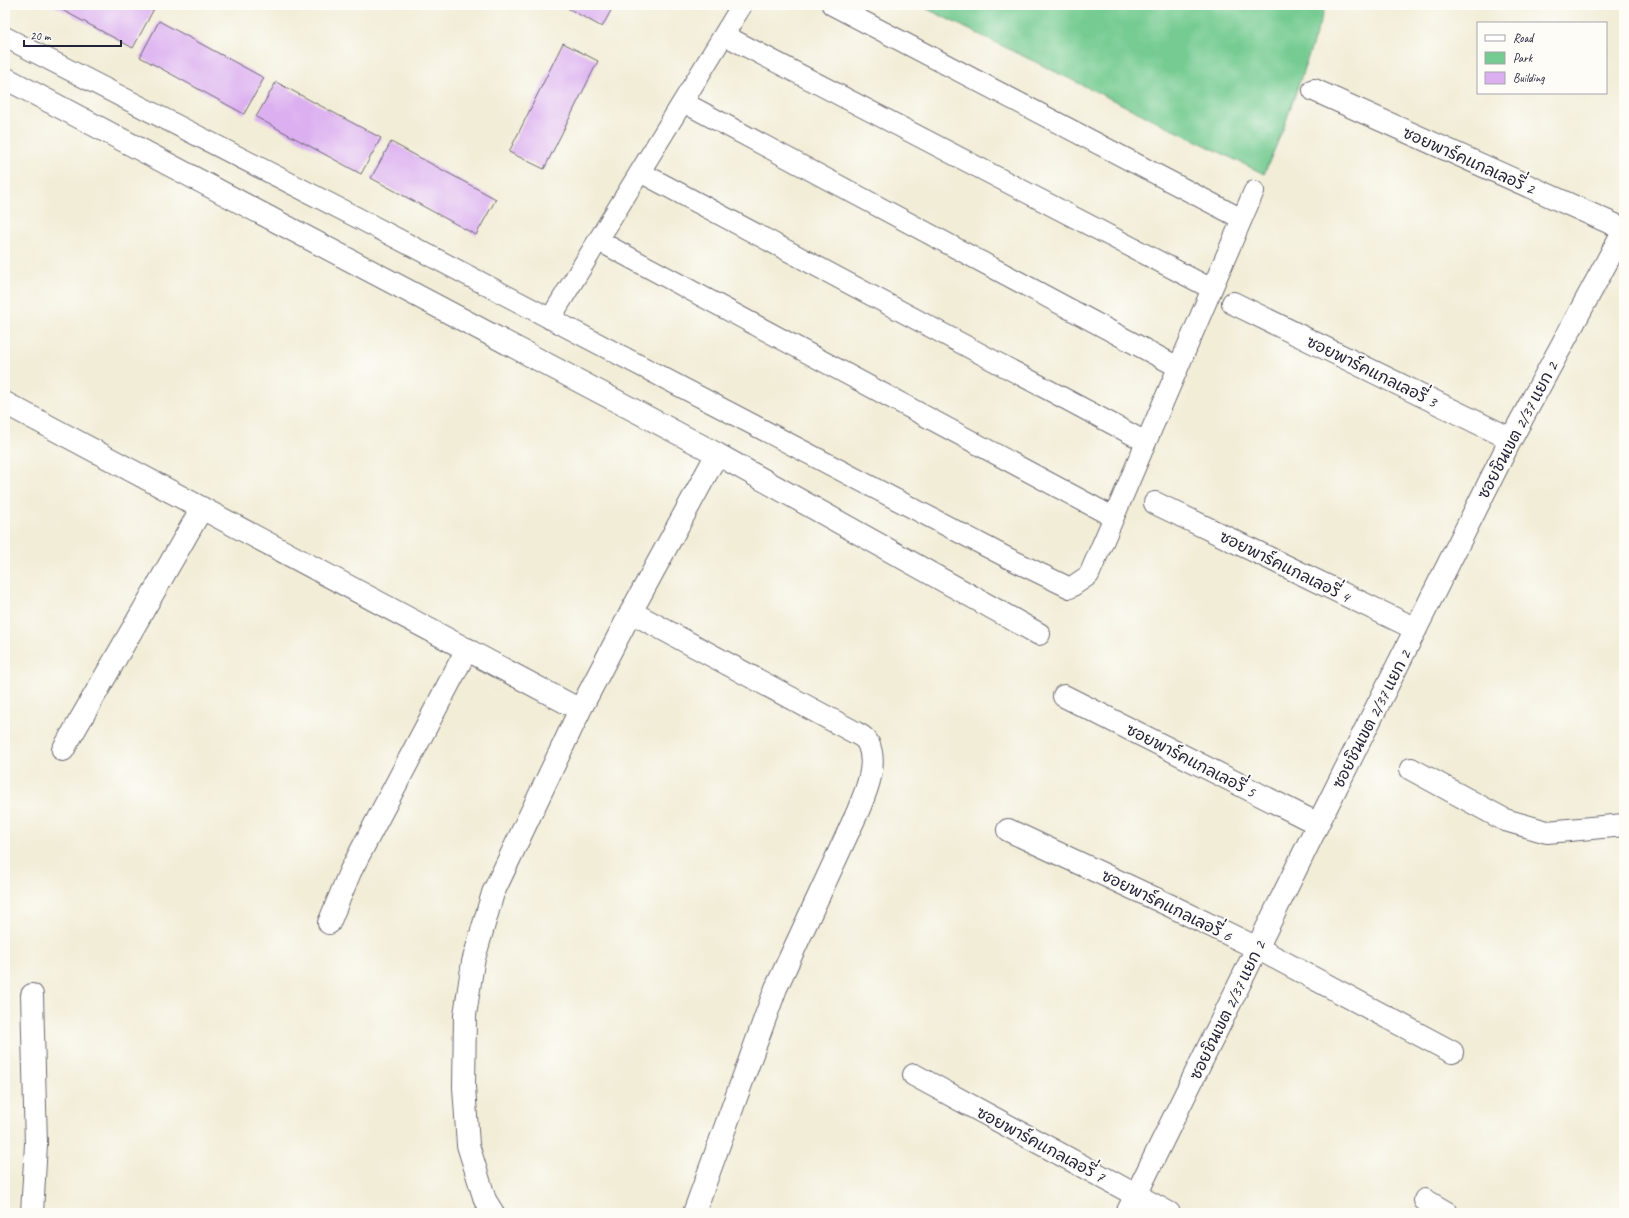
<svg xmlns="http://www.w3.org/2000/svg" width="1629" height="1218" font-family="Caveat,'Playpen Sans Thai',sans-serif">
<rect width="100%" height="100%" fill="#fdfcf7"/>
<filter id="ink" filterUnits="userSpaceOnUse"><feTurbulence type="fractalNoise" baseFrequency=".025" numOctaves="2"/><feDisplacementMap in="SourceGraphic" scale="8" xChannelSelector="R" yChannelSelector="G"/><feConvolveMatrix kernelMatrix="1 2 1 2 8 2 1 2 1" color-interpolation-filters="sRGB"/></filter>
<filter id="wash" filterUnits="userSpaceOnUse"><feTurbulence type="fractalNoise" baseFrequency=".012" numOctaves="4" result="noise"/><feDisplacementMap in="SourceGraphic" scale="16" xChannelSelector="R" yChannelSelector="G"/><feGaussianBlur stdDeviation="0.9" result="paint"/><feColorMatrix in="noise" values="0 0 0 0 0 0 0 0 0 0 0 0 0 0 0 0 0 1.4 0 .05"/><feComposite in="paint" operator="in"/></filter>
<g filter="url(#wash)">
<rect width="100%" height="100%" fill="#f2edd7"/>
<!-- green -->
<path fill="#75cb91" stroke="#4c7666" d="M919,5H1326L1284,127L1264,174Z"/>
<g id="blocks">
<!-- building -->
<path fill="#dcb0f0" d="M53,5H156L133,48Z
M562,5H614L602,27Z
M159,21L264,78L244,114L140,57Z
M563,43L598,61L544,169L509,152Z
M276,82L381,138L361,174L256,117Z
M391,142L496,199L476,235L371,178Z"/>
</g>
</g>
<g filter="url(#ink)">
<use href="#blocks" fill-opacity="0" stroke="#6b6972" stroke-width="1"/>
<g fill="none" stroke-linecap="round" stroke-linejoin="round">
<defs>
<path id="service" d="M832,5L1242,219
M724,35L1212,289
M5,37L358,218L1008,558L1070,588L1089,575L1254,191
M683,102L1178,367
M640,172L1146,442
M599,241L1113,517
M550,319L742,5"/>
<path id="minor" d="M5,78L717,454L1039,634
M1314,90L1624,229
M1233,303L1511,439
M5,403L580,710
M1155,503L1416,629
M631,612L856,733C860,735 866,739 868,743C878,765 866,791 858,811L776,988L694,1213
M1064,696L1318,824
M63,750L202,508
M1411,769L1505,820L1547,832L1624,825
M1008,830L1171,906L1257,948L1452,1052
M329,923L350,872L467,649
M32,995L36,1144L32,1213
M914,1075L1169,1213
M1425,1200L1447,1213
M493,1213L485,1200L468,1145L464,1087L465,1015L473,962L493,893L580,710L631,612L717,454
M1127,1213L1318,824L1511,439L1624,230"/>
</defs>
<!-- service casing -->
<use href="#service" stroke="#6b6972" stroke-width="22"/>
<!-- minor casing -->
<use href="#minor" stroke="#6b6972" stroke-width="24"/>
<!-- service -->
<use href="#service" stroke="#fff" stroke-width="20"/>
<!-- minor -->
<use href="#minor" stroke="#fff" stroke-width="22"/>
</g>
</g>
<g text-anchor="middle" stroke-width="4" stroke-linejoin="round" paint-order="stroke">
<!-- street labels -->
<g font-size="16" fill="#22223b" stroke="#fdfcf7">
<text transform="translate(1469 160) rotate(24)" y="6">ซอยพาร์คแกลเลอรี่ 2</text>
<text transform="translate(1372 371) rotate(26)" y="6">ซอยพาร์คแกลเลอรี่ 3</text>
<text transform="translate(1517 430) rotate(-62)" y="6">ซอยชินเขต 2/37 แยก 2</text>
<text transform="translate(1285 566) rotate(26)" y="6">ซอยพาร์คแกลเลอรี่ 4</text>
<text transform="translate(1371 719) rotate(-63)" y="6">ซอยชินเขต 2/37 แยก 2</text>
<text transform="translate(1191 760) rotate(27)" y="6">ซอยพาร์คแกลเลอรี่ 5</text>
<text transform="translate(1167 905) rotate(26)" y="6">ซอยพาร์คแกลเลอรี่ 6</text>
<text transform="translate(1227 1010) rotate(-64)" y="6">ซอยชินเขต 2/37 แยก 2</text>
<text transform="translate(1041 1144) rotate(28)" y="6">ซอยพาร์คแกลเลอรี่ 7</text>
</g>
</g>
<!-- margin -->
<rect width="1629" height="1218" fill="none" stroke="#fdfcf7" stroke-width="20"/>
<!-- legend -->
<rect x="1477" y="22" width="130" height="72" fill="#fdfcf7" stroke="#a5a5ac"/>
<rect x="1485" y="35" width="20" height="6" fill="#ffffff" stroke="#a5a5ac"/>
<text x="1513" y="42" font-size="12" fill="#22223b">Road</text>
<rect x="1485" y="52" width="20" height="12" fill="#75cb91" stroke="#a5a5ac"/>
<text x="1513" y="62" font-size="12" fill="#22223b">Park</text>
<rect x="1485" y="72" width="20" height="12" fill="#dcb0f0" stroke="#a5a5ac"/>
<text x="1513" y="82" font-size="12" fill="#22223b">Building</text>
<!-- scale -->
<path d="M24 40v6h97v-6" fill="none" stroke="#22223b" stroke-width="2"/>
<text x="30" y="40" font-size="12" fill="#22223b" stroke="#fdfcf7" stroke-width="3" paint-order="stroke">20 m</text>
</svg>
